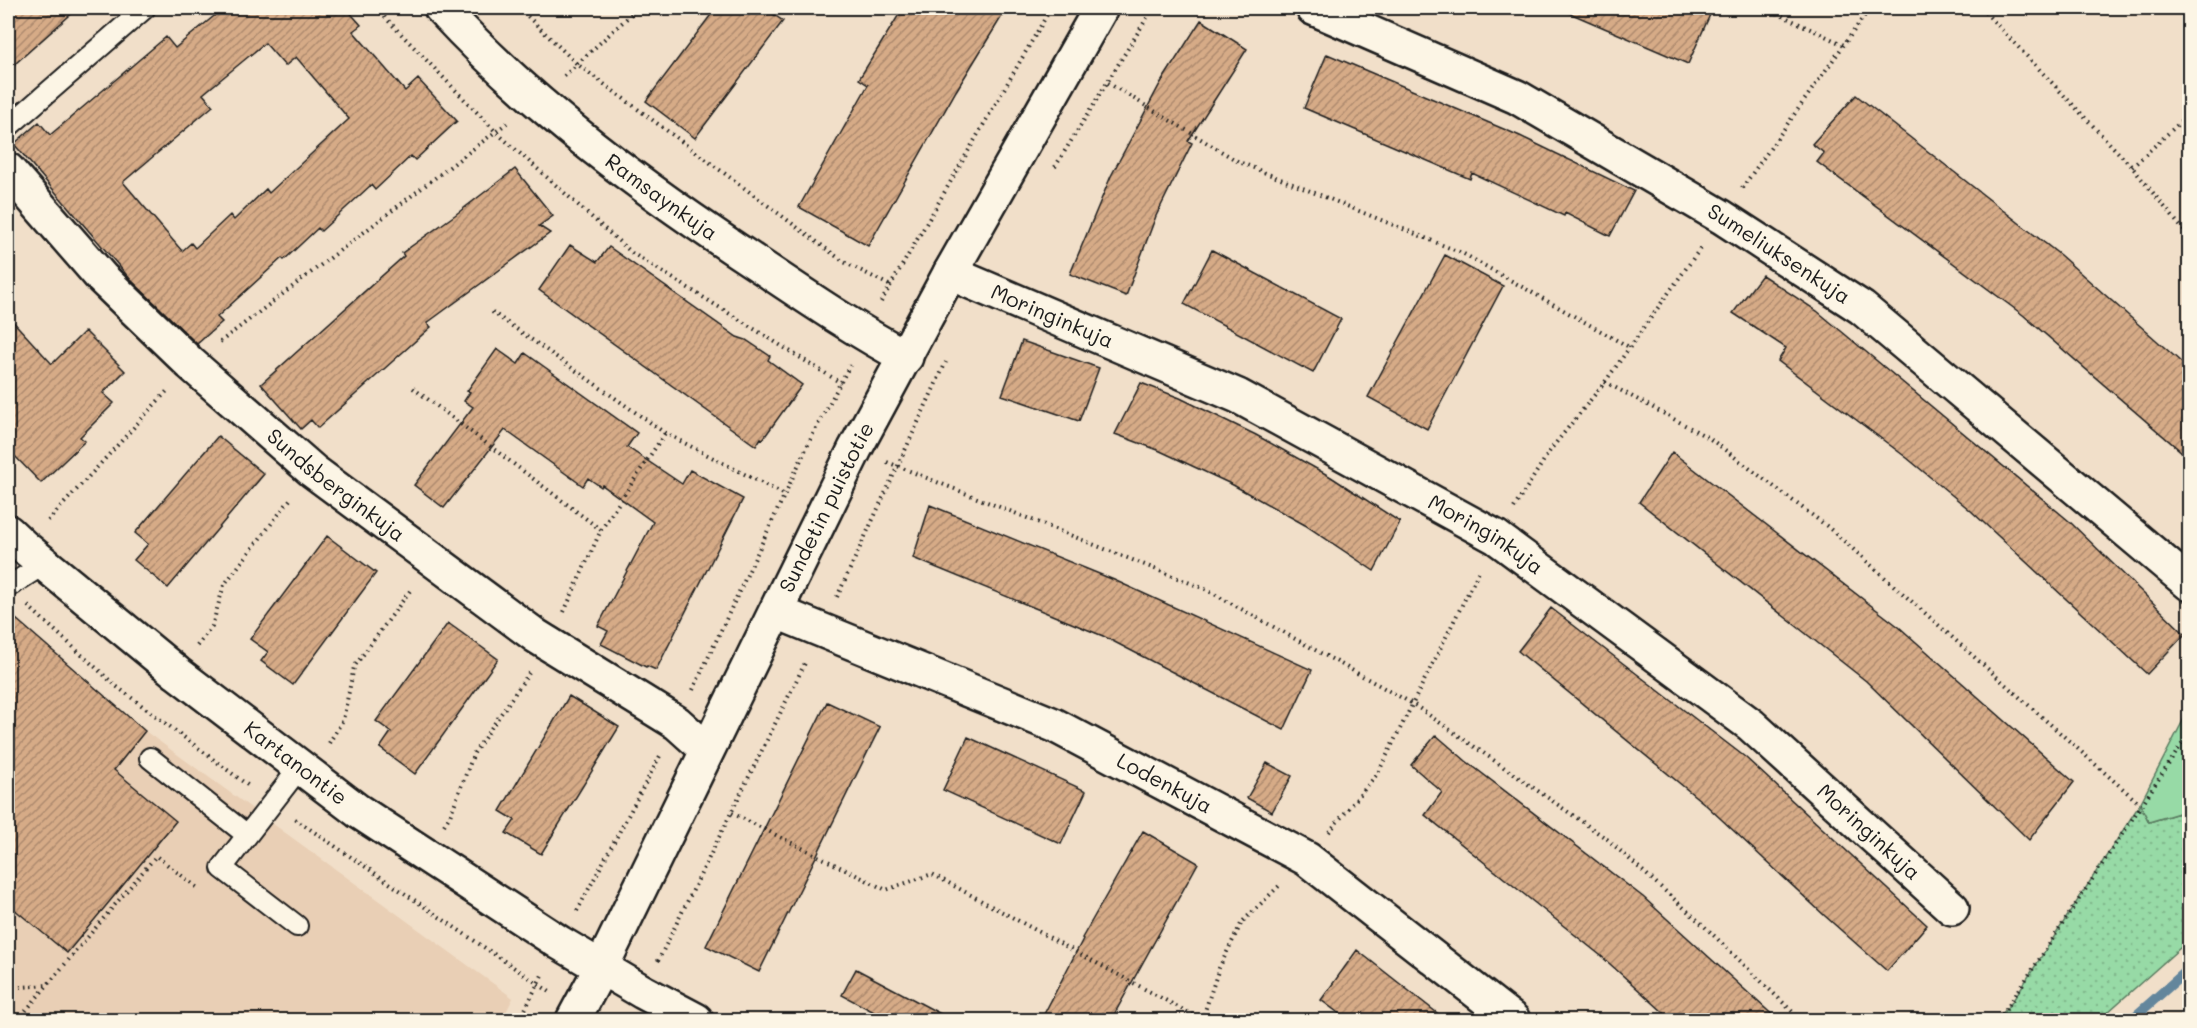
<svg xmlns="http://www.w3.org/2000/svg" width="2197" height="1028" font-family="Mali,sans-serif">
<defs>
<pattern id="grass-dots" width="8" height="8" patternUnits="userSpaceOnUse" patternTransform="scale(1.5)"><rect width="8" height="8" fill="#97daa6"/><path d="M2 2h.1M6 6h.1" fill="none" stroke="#82ba8e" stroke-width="1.8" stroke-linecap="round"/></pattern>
<pattern id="building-hatch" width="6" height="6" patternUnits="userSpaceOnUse" patternTransform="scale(1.5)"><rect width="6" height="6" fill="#d6ab87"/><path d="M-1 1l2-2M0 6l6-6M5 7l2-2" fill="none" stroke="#ad8a6e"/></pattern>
</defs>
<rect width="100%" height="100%" fill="#f1dfc9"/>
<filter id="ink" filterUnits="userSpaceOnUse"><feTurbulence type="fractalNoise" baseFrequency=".0167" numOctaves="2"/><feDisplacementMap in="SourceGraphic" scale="12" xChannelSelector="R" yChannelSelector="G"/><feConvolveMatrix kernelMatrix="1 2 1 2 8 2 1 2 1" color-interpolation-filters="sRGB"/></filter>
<g filter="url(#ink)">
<!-- built -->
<path fill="#e9cfb5" d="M145,731L513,998L502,1020H8V899Z"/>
<!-- grass -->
<path fill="url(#grass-dots)" stroke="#5a7b61" stroke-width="1.5" d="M2140,804L2149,822L2189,810V940L2099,1020H1997L2012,1002Z"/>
<!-- park -->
<path fill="#97daa6" stroke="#5a7b61" stroke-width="1.5" d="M2189,709V810L2149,822L2140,804Z"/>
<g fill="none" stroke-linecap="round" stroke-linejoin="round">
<!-- stream -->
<path stroke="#63869c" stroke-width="10" d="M2131,1020L2190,968"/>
</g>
<!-- building -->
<path fill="url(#building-hatch)" stroke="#1c1c1c" stroke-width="1.5" fill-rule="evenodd" d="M8,8H78L8,70Z
M224,8H346L361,25L353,31L405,91L418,79L457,121L415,160L411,156L375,190L371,185L321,231L318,228L284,260L282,258L217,317L222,322L197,344L131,280L14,144L39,122L50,135L166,37L175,48ZM265,43L285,66L296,57L349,119L269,193L266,189L234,220L230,215L195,248L191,243L182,251L123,182L213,106L203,94Z
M716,8H764L783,21L695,138L646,101Z
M903,8H1007L956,91L868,246L799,207L868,85L859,79Z
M1558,8H1713L1688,64Z
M1201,20L1247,49L1188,141L1192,143L1156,216L1126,296L1070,274L1111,176L1160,84Z
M1327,54L1520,136L1634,191L1610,236L1565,213L1564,216L1472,173L1470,179L1304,108Z
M1856,95L2060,255L2190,370V459L2023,315L1817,162L1824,153L1812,144Z
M515,169L553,216L539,226L550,233L427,323L431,327L318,428L311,420L301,429L261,384L404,256L402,253L455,215Z
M570,245L597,262L609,247L737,337L746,340L770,356L768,360L802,385L763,439L761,438L756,446L539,290Z
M1212,250L1341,319L1313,373L1184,304Z
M1445,255L1503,286L1427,429L1368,397Z
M1762,275L1817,311L2069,521L2185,634L2147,674L1970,510L1907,458L1778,361L1786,348L1733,313Z
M8,316L52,364L85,331L125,371L103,393L114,403L80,437L85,441L41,483L8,449Z
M1022,341L1099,368L1079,421L1002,395Z
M497,349L518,364L525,353L637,433L627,447L682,484L690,470L743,499L656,670L647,666L646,667L601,644L608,631L598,626L653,522L602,485L601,487L588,478L583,486L505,430L444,508L414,485L473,407L464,401L470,392L467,391Z
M1141,383L1180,398L1256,435L1331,477L1400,522L1374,571L1305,525L1233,485L1158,450L1115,434Z
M218,436L264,474L168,588L134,560L148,544L135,533Z
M1672,452L1899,627L2074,782L2029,840L1866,681L1639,502Z
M930,505L1114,580L1312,670L1284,730L1103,636L913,558Z
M327,536L376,573L293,685L261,661L268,652L250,639Z
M1551,608L1745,757L1927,925L1887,971L1825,916L1706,805L1518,651Z
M8,612L145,731L114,770L176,821L67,953L8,904Z
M448,623L498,659L415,774L380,748L391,732L376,721Z
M569,696L619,727L541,854L506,833L515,820L500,811Z
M827,702L880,727L759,972L706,946Z
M1436,735L1466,761L1643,897L1778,1020H1672L1600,955L1425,815L1442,792L1411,765Z
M968,737L1086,791L1061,844L943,790Z
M1267,763L1292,776L1272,812L1247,798Z
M1143,831L1198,863L1111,1020H1041L1083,939L1082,938Z
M1357,950L1446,1020H1348L1321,1000Z
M856,969L952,1020H889L842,995Z"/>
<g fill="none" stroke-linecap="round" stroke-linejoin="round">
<defs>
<path id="lane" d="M8,127L145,8
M8,587L44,564
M150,758L247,835
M297,926L222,868L300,767"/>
<g id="street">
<path id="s1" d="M441,8C534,109 645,190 759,265C807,297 855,330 906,357"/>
<path id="s2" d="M1313,8L1517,97L1722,217L1862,308L2190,584"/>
<path id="s3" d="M8,170L102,278L191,364L313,471L536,636L677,723L707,750"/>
<path id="s4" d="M950,273L1238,396L1496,537L1751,725L1952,908"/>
<path id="s5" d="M8,532L24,547L177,673L358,811L560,943L643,992L696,1020"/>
<path id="s6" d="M777,612L1054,725L1307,859L1513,1020"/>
</g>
<g id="secondary">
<path id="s7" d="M573,1020L601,968L855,449L950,273L1101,8"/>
</g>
</defs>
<!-- lane casing -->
<use href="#lane" stroke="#1c1c1c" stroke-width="24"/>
<!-- street casing -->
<use href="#street" stroke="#1c1c1c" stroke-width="38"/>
<!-- secondary casing -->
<use href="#secondary" stroke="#1c1c1c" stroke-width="38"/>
<!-- path -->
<path stroke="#1c1c1c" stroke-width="4" stroke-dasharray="1.5 4.5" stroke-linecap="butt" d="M376,8L496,132L632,253L841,383
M519,8L577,64L844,262L889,285
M1766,8L1844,45
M1981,8L2132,167L2190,238
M564,76L638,8
M1108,83L1239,162L1462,253L1629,347
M1055,167L1153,8
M2132,167L2190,113
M1742,188L1870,8
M881,302L1051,8
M492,312L665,433L785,495
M220,342L507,123
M1605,382L1709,438L1828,527L2140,804
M413,388L601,530
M887,462L1205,589L1413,704L1607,839L1702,924L1801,1020
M1514,508L1551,449L1605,382L1702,246
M48,521L168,390
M837,597L946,362
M28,606L116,686L250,787
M564,612L601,530L665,433
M197,646L212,626L224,585L292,497
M693,690L814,432L850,365
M329,743L343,720L354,667L412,588
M732,813L886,890L932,874L1202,1020
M295,819L550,992
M444,825L450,816L474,753L529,673
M1329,832L1378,773L1480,569
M577,911L660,756
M658,961L806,661
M8,988L48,985
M18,1020L156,856L199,889
M520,1020L543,973
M1202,1020L1219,968L1242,922L1281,884
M1999,1020L2190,732"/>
<!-- lane -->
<use href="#lane" stroke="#fcf5e5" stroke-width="20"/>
<!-- street -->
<use href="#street" stroke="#fcf5e5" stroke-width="33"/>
<!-- secondary -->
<use href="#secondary" stroke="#fcf5e5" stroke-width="33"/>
</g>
</g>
<g text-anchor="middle" stroke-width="4.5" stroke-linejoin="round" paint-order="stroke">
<!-- street labels -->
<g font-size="21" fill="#1c1c1c" stroke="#fcf5e5">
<text dy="7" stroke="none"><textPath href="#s1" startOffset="291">Ramsaynkuja</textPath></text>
<text dy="7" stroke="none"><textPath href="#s2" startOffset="528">Sumeliuksenkuja</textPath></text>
<text dy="7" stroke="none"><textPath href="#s4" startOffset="111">Moringinkuja</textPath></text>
<text dy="7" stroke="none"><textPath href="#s3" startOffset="456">Sundsberginkuja</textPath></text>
<text dy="7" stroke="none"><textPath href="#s7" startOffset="572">Sundetin puistotie</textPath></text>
<text dy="7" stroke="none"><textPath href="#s4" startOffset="597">Moringinkuja</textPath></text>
<text dy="7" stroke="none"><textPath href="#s5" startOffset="369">Kartanontie</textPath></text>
<text dy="7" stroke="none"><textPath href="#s6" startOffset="424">Lodenkuja</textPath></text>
<text dy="7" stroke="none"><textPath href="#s4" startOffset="1083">Moringinkuja</textPath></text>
</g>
</g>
<!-- margin -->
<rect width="2197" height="1028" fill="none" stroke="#fcf5e5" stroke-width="30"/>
<rect x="15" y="15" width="2167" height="998" fill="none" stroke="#1c1c1c" stroke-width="2" filter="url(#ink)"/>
</svg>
